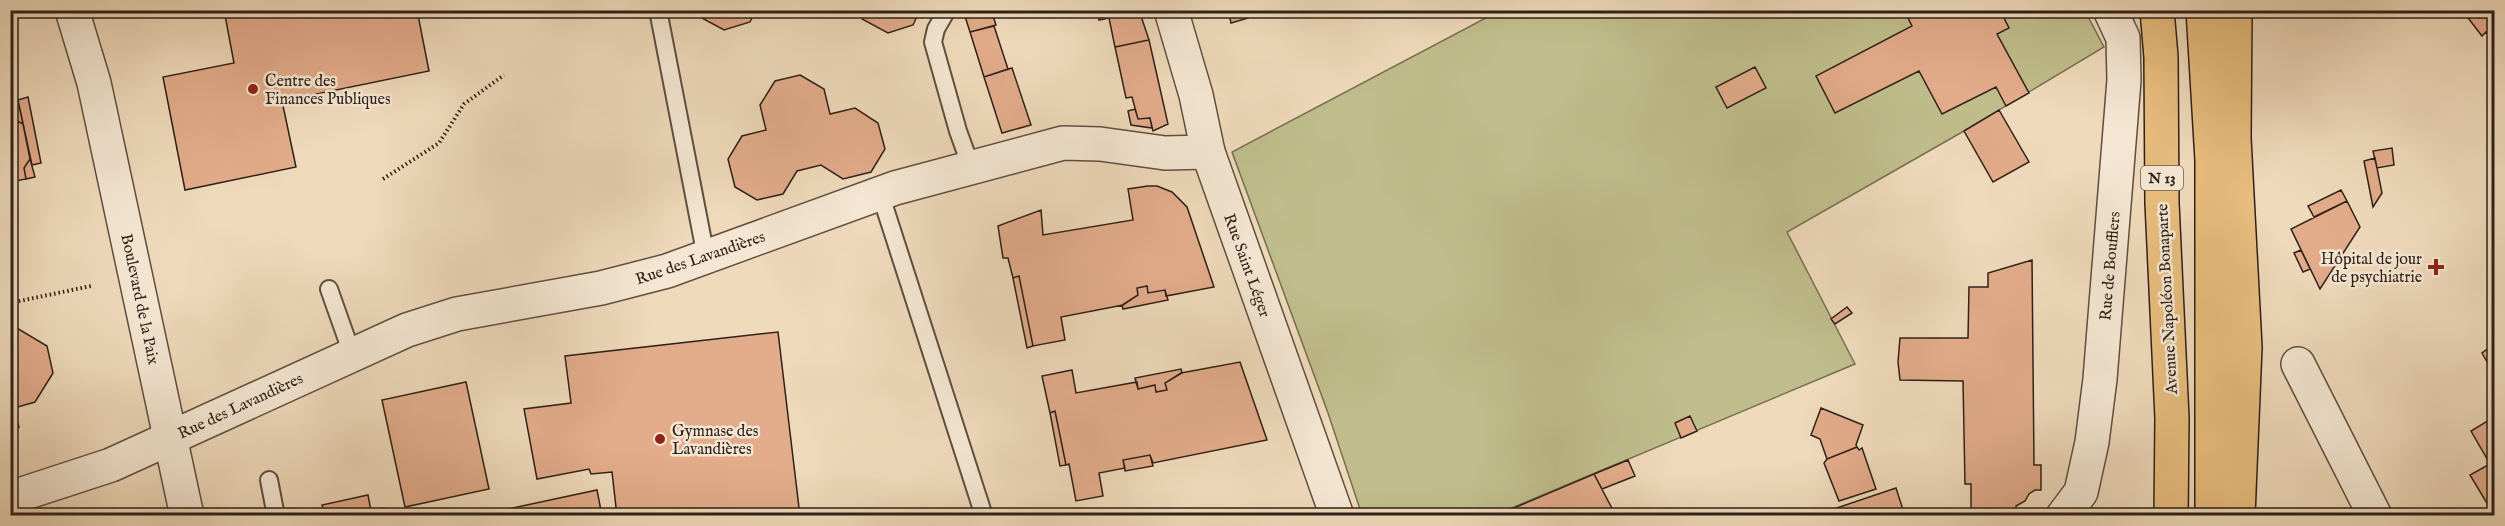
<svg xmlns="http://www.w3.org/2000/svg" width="2505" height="526" font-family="'IM FELL English',serif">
<rect width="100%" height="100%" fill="#eed9ba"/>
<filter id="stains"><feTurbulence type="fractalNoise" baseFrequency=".00333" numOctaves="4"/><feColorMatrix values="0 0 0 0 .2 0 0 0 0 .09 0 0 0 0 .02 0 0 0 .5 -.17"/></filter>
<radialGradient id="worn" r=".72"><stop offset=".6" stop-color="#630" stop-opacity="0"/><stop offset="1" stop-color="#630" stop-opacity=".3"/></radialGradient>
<!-- green -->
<path fill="#bfbd8b" stroke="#766f52" stroke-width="1.5" d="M1499,11H2085L2104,47L1964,131L1787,232L1855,364L1495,515H1362L1328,413L1232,152Z"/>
<!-- building -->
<path fill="#e2ab8a" stroke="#2e2119" stroke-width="1.5" d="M224,10H417L429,71L282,101L296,167L185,190L163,77L234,63Z
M698,10H756L750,22L724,30L700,17Z
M859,10H920L913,25L888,33L862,19Z
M963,10H991L996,25L970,32Z
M1097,10H1139L1149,40L1115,47L1109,18L1099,20Z
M1228,10H1246L1248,18L1231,23Z
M1904,10H2000L2009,28L1997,34L2029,93L2006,106L1996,87L1942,114L1919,71L1835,113L1816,76L1912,26Z
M2462,10H2494V43L2486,32L2482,36Z
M994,26L1008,69L984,77L970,32Z
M1149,40L1168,124L1153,131L1150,118L1138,119L1132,97L1126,98L1115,47Z
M1755,67L1766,88L1727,108L1716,87Z
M1012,68L1031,125L1002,133L984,77Z
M10,74H12L23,124L10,117Z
M800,75L824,89L830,114L855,108L878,123L885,149L871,172L843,179L821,165L797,171L783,194L757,200L735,187L728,159L742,136L766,130L760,105L775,81Z
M28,97L41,163L32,165L18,100Z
M1135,109L1138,119L1150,118L1152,128L1131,125L1128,111Z
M1999,110L2029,162L1993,182L1964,131Z
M10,117L23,124L30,159L24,168L26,179L10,182Z
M2392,148L2394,165L2377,168L2373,151Z
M2375,158L2382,193L2373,207L2364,161Z
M30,159L35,177L26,179L24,168Z
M1148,186H1157L1172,192L1187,207L1214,287L1166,296L1165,290L1148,293L1147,286L1137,288L1138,295L1123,305L1061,317L1065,340L1033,346L1019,276L1013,278L1008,258H1003L998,226L1041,210L1043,235L1133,220L1128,189Z
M2341,190L2347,201L2314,217L2308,206Z
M2347,201L2360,227L2320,289L2291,229Z
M2301,250L2310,269L2303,272L2294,253Z
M2032,260L2034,465H2041V490H2035L2029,494L2025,501L2016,506L2017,513L1971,514V484H1965L1963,381L1900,380L1898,362L1900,338H1968L1969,287H1988V273Z
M1019,276L1033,346L1027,348L1013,278Z
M1147,286L1148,293L1165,290L1168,300L1123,309L1122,305L1138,295L1137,288Z
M1847,307L1852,313L1835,324L1831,319Z
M11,314L15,327L47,346L53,373L35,402L14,408L19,427L10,437Z
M778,332L800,516H617L612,472L591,474L589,469L537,479L524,409L571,403L565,356Z
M2494,344V374L2482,353Z
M1240,362L1267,440L1153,463L1150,455L1123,460L1125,468L1099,473L1103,496L1076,501L1069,464L1066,465L1055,411L1050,413L1042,376L1072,370L1076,393L1137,382L1138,389L1155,385L1156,392L1167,390L1165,383L1181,373Z
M1181,369L1182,373L1165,383L1167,390L1156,392L1155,385L1138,389L1135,378Z
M466,382L489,489L405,507L382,400Z
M1821,408L1863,425L1856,445L1857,447L1827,459L1820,439L1811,435Z
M1055,411L1066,465L1060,466L1050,413Z
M1690,416L1697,431L1681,438L1675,423Z
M2494,417V508L2491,510L2470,475L2490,464L2471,431Z
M1857,447L1859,450L1862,448L1876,489L1839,501L1824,463L1827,459Z
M1150,455L1153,466L1125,471L1123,460Z
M1628,460L1635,476L1602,489L1594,474Z
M1594,474L1616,516H1495Z
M1896,488L1905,516H1820L1819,514Z
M597,490L602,516H475Z
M368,495L371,511L384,508L386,516H325L322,505Z"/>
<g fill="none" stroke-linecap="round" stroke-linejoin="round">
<defs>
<path id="service" d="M658,10L706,257
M947,10L936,29L933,42L958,131L971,167
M880,193L984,516
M329,289L352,354
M269,480L276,516"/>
<path id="minor" d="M2298,364L2375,516
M10,498L111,465L407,330L457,314L601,288L667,271L895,188L1063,143L1100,144L1165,153L1208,152
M2063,516L2081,492L2092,442L2100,379L2124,80L2123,38L2110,10"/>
<path id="tertiary" d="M72,10L94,83L187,516
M1171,10L1196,95L1208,152L1337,516"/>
<path id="primary" d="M2157,10L2161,57L2162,203L2172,418L2171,516
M2203,10L2212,160V516
M2235,10L2234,138L2245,347L2238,516"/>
</defs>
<!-- service casing -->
<use href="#service" stroke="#5e4f41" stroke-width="20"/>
<!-- minor casing -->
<use href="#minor" stroke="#5e4f41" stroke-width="36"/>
<!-- tertiary casing -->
<use href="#tertiary" stroke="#5e4f41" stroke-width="36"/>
<!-- primary casing -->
<use href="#primary" stroke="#2e2119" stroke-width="36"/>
<!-- path -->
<path stroke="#2e2119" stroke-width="4" stroke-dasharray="1.5 3" stroke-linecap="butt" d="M383,179L439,143L464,104L504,75
M10,295L12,303
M10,303L91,286"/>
<!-- service -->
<use href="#service" stroke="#f4e6d2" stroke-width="16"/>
<!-- minor -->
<use href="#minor" stroke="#f4e6d2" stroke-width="33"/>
<!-- tertiary -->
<use href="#tertiary" stroke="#f4e6d2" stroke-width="33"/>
<!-- primary -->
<use href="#primary" stroke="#e7bc7d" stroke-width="33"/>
</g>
<!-- markers -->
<g fill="#8f2418" stroke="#f4e6d2" stroke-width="2">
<circle cx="253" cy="89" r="6"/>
<path d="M2433 258h6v6h6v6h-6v6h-6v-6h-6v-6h6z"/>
<circle cx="660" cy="439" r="6"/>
</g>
<g text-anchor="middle" stroke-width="5" stroke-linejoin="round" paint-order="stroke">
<!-- shield labels -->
<rect fill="#f4e6d2" stroke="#695c50" stroke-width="1.5" x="2141" y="166" width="42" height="24" rx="4.5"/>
<g font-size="15" font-weight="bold" fill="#2e2119">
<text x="2162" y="183">N 13</text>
</g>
<!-- poi labels -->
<g font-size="16" fill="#2e2119" stroke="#f4e6d2" text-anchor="start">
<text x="265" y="86">Centre des<tspan x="265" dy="18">Finances Publiques</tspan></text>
<text x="2422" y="264" text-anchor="end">Hôpital de jour<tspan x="2422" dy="18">de psychiatrie</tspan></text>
<text x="672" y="436">Gymnase des<tspan x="672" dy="18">Lavandières</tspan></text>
</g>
<!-- street labels -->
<g font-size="16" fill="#2e2119" stroke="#f4e6d2">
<text transform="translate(700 257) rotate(-19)" y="6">Rue des Lavandières</text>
<text transform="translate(1248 265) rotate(70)" y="6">Rue Saint Léger</text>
<text transform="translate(2109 266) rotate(-85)" y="6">Rue de Boufflers</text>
<text transform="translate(141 299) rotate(78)" y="6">Boulevard de la Paix</text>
<text transform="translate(2166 299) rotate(-93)" y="6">Avenue Napoléon Bonaparte</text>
<text transform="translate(240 405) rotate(-25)" y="6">Rue des Lavandières</text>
</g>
</g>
<!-- margin -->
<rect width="2505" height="526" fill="none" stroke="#eed9ba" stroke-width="36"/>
<rect x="12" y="12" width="2481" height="502" fill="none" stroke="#2e2119" stroke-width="3"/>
<rect x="18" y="18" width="2469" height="490" fill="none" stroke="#2e2119" stroke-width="1.5"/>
<rect width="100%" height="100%" filter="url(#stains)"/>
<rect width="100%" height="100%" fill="url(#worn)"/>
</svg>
